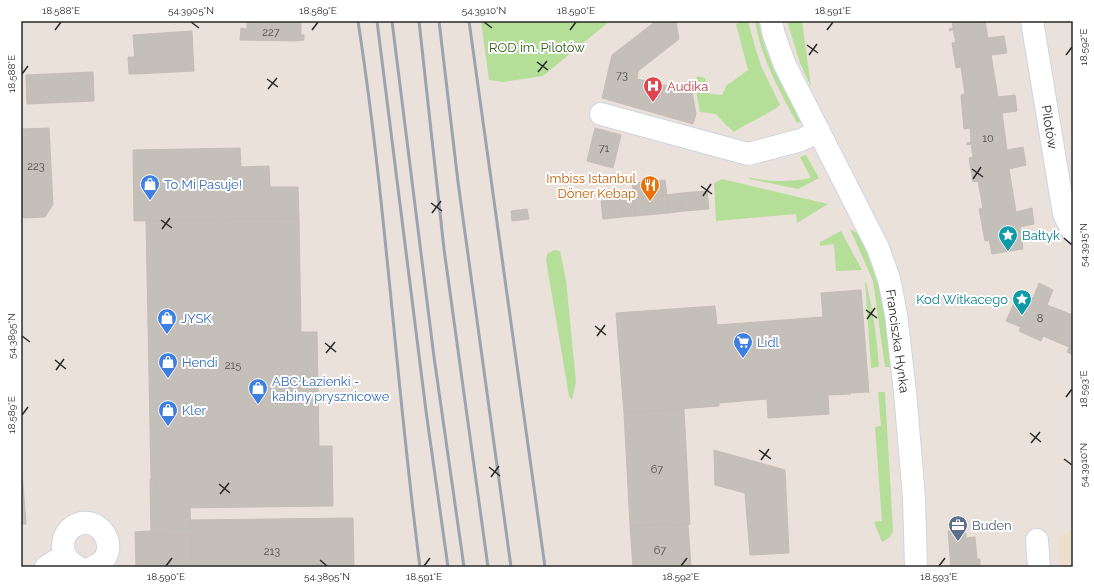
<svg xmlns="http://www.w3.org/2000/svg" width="1094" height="588" font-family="Raleway,sans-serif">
<rect width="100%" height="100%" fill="#eae2da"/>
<!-- education -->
<path fill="#ebdeca" d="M1073,530V567H1060L1058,537Z"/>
<!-- green -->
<path fill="#b5de98" d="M481,21H610L543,76L503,82L489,80Z
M741,21H748L756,50L761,66L780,105C766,116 749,122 734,132L726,125L716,114L700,112L695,85L697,76L705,78L710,94L722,95L726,86L748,70L736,24Z
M755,21H759C763,55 785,91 801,121L797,123C779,90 761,58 755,21Z
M787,21H802L811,87L800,63Z
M806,155L819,178L798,189L750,179L747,177C768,182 790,182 811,178L800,157Z
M722,179L828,204L797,223L796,214L716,221L714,183Z
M850,229L857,233L862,237L880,291L888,334L892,367H885L873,281Z
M841,231L862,270L836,271L834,244L820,246V242Z
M554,250L560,251L566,280L576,382L572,400L569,396L546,260L547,254Z
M865,282H866C873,310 877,338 879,367L871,368Z
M878,392H885L893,531C891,537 888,539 882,542L874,522L882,521L875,427L881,426Z"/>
<!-- building -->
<path fill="#c5bfba" stroke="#c5bdb4" d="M247,21H301V35H304V40L294,41L240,40L241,28L247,29Z
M656,21H676L679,39L638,71L637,79L692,91L696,114L693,124L602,98L612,55Z
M952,21H985L988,38L1004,36L1007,53L991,55L998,97L1015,95L1017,111L1002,113L1007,150L1023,147L1026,165L1009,169L1016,212L1032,208L1034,224L1020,227L1023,249L992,254L989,240L985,241L979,209L983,208L978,181L973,182L969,158L973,157L971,144L967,145V143L971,142L970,128L964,129L961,95L965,94L961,67L956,68L952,43L956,42L953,30L949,31V29L953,28Z
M192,31L194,71L136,74L133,35Z
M128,57H135L136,74H129Z
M93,72L94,101L27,104L26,75Z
M49,128L53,204L45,217L24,218L21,215V129Z
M595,128L621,135L613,168L587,161Z
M240,148L241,167L269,166L270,187H298L299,218L134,221L133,150Z
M665,180L667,195L634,198L632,183Z
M707,191L709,209L683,211L681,193Z
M681,193L683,211L669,213L667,195Z
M667,195L669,213L635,216L634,198Z
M634,198L635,216L623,217L621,199Z
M621,199L623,217L603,219L601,201Z
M527,209L529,219L512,221L511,211Z
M299,218L301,332H317L319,446H332L333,506L175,508L151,479L146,221Z
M1039,283L1053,290L1047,305L1073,315V355L1067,352L1069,347L1043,336L1041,341L1019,331L1021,327L1006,321L1019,292L1033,298Z
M861,290L869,393L868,392L850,393V395L849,394L828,395L829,414L768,418L767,399L719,403V406L624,413L616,313L715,306L717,325L823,317L821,293Z
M684,409L690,524L671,526V524L630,526L624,413Z
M714,450L785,470L789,553L750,555L745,493L715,485Z
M21,459L26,524H21Z
M150,479L175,508H190L191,535L151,536Z
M353,518L354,567H192L191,520Z
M671,524V526L688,524L691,567H633L630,526Z
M957,530L959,534L966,533V538L975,537L977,559H980V567H951L948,531Z
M151,531V536L191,535L192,567H136L135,532Z"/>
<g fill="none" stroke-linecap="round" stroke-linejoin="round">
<defs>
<path id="minor" d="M771,21L774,35L785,65L878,248L889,279L896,314L905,392L914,498L916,567
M1032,21L1064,214L1073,231
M601,114L748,154L801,140L819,131
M1037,540L1039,567
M46,567L65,555
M78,567C70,563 63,556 63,546C63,540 65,534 70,529C97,506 127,553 93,567"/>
</defs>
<!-- minor casing -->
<use href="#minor" stroke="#cfd4e0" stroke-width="24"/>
<!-- minor -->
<use href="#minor" stroke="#fff" stroke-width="22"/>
<!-- rail -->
<path stroke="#9da2b1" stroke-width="3" d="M358,21C386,202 396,385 420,567
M377,21L426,411L448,567
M392,21L434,357L464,567
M419,21L444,249L488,567
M439,21L458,182L511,567
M469,21L545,567"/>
</g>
<!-- ticks -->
<path fill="none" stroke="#282828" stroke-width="1.5" d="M191,22L199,28M484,22L492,28M55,30L61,22M312,30L318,22M570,30L576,22M827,30L833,22M807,45L818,53M809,55L817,44M1066,55L1072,47M537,62L548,70M538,72L547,61M22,74L28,66M267,79L278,87M268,89L277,78M972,169L983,177M973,179L981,167M701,186L712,194M703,196L711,184M431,203L442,211M432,213L441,201M161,220L172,228M162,229L170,218M1064,238L1072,245M866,310L877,318M867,319L875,308M595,326L606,335M22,336L30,342M597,336L605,325M325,343L336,352M326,353L335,342M55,360L66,369M56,370L64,359M1066,397L1072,389M22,415L28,407M1030,433L1041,442M1031,443L1040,432M759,450L771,459M1064,459L1072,465M761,460L769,449M489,467L500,476M491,477L499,466M219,484L230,493M220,494L229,483M320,560L327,566M166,566L172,558M424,566L430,558M681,566L687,558M939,566L945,558"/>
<!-- icons -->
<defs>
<symbol id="hospital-pin" viewBox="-11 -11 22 30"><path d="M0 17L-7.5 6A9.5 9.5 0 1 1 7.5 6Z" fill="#e0444e" stroke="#fff"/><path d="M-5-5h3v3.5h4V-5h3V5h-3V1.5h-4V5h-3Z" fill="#fff"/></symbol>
<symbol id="shop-pin" viewBox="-11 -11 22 30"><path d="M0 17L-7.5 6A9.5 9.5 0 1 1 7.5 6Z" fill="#3f7fe0" stroke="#fff"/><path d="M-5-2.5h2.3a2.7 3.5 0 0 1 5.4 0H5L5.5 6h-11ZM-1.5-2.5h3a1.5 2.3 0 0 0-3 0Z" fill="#fff"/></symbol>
<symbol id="restaurant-pin" viewBox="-11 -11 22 30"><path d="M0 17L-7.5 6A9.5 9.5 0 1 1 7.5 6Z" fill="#e8710a" stroke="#fff"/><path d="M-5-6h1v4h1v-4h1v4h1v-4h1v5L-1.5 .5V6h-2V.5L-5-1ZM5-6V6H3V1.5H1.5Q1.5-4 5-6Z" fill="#fff"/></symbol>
<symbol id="sight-pin" viewBox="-11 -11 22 30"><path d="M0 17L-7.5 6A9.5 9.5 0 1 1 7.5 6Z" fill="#0f9aa8" stroke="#fff"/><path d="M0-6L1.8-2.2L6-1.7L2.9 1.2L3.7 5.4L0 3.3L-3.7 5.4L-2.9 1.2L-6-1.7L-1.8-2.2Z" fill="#fff"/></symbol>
<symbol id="supermarket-pin" viewBox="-11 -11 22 30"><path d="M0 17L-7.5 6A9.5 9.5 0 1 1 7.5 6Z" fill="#3f7fe0" stroke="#fff"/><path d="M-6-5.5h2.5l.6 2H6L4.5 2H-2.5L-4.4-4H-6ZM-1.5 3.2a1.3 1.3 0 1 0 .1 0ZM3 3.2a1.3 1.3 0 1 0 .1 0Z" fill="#fff"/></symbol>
<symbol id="office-pin" viewBox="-11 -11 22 30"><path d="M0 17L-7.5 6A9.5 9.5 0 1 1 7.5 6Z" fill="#5c6f8a" stroke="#fff"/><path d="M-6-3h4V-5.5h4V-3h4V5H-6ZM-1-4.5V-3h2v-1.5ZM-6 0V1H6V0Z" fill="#fff"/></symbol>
</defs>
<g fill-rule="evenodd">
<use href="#hospital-pin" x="642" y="75" width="22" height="30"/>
<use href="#shop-pin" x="139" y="173" width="22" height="30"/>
<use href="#restaurant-pin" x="639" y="174" width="22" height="30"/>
<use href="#sight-pin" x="997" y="224" width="22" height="30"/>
<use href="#sight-pin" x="1011" y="288" width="22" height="30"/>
<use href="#shop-pin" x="156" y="307" width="22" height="30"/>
<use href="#supermarket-pin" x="732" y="331" width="22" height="30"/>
<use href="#shop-pin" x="157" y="351" width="22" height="30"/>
<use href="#shop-pin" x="247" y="377" width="22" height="30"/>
<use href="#shop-pin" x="157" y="399" width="22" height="30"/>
<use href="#office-pin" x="947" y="514" width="22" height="30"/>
</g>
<g text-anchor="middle" stroke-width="4" stroke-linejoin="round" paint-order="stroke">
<!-- number labels -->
<g font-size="11" fill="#4f4e4c">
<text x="271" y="36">227</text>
<text x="622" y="79">73</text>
<text x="988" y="142">10</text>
<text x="604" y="152">71</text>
<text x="36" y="170">223</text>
<text x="1040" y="322">8</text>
<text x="233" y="369">215</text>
<text x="657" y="473">67</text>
<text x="660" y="554">67</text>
<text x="272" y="555">213</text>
</g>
<!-- park labels -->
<g font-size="13" fill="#30601c" stroke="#fff">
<text x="537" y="52">ROD im. Pilotów</text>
</g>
<!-- health labels -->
<g font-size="13" fill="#be3a42" stroke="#fff" text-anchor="start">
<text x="667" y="91">Audika</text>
</g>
<!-- street labels -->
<g font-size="13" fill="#282828" stroke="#fff">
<text transform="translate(1050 127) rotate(81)" y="5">Pilotów</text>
<text transform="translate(898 341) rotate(82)" y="5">Franciszka Hynka</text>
</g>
<!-- food labels -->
<g font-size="13" fill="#c56008" stroke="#fff" text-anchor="end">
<text x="636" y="183">Imbiss Istanbul<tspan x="636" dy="15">Döner Kebap</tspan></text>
</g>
<!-- shop labels -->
<g font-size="13" fill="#366cbe" stroke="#fff" text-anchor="start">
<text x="164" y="189">To Mi Pasuje!</text>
<text x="181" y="323">JYSK</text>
<text x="757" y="347">Lidl</text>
<text x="182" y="367">Hendi</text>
<text x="272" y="386">ABC Łazienki -<tspan x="272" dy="15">kabiny prysznicowe</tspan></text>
<text x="182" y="415">Kler</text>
</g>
<!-- culture labels -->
<g font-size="13" fill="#0d838f" stroke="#fff" text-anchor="start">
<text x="1022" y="240">Bałtyk</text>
<text x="1008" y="304" text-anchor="end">Kod Witkacego</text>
</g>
<!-- service labels -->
<g font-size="13" fill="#4e5e75" stroke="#fff" text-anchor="start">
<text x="972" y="530">Buden</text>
</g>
</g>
<!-- border -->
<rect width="1094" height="588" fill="none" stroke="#ffffff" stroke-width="44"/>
<rect x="22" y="22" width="1050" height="544" fill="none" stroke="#282828" stroke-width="1.5"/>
<g font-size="10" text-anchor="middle" fill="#282828">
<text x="61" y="14">18.588°E</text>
<text x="191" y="14">54.3905°N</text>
<text x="318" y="14">18.589°E</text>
<text x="484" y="14">54.3910°N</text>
<text x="576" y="14">18.590°E</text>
<text x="833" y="14">18.591°E</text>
<text transform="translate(1083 47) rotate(-90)" y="4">18.592°E</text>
<text transform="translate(11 74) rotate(-90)" y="4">18.588°E</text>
<text transform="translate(1083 245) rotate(-90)" y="4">54.3915°N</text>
<text transform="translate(11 336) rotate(-90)" y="4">54.3895°N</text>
<text transform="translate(1083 389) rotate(-90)" y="4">18.593°E</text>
<text transform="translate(11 415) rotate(-90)" y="4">18.589°E</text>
<text transform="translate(1083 465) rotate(-90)" y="4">54.3910°N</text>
<text x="166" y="580">18.590°E</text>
<text x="327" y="580">54.3895°N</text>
<text x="424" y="580">18.591°E</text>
<text x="681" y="580">18.592°E</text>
<text x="939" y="580">18.593°E</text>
</g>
</svg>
